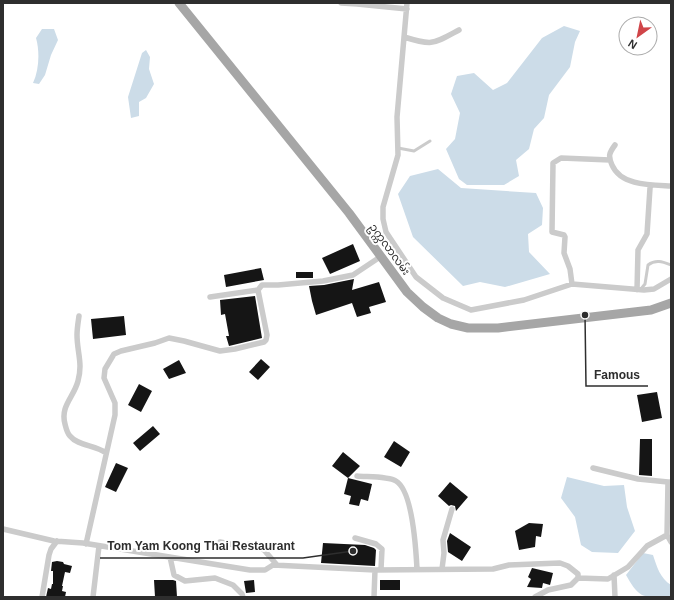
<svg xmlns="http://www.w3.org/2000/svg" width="674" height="600" font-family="Helvetica,'Noto Sans Myanmar',sans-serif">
<rect width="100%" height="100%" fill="#fff"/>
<!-- water -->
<path fill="#ccdce8" d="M564,26L580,31L575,42L570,67L549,95L544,118L534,129L529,149L516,160L519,176L504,185H467L459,179L446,149L455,139L460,113L451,94L457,76L474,73L493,90L507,83L542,38Z
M42,29H54L58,40L51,55L45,75L39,84L33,83C39,70 40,52 36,38Z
M146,50L150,57L149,69L154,84L146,98L139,102V116L131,118L128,97L142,53Z
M438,169L461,188L536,193L543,208L542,225L528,234L529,252L550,274L505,287L480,282L463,286L413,237L398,194L410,176Z
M567,477L604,486L624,485L627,507L635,531L618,553L592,552L581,545L575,517L561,498Z
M643,553L653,555C657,567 660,578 671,585V597C643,597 640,600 626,575Z"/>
<!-- building -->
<path fill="#151515" d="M353,244L360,261L330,274L322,258Z
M261,268L264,280L226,287L224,275Z
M296,272H313V278H296Z
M354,279L352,290L379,282L386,302L369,307L371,313L357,317L352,303L316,315L312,301L309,286L324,285Z
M255,296L262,338L229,346L226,336H229L225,314L221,315L220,300Z
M124,316L126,335L93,339L91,319Z
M261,359L270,367L258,380L249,372Z
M179,360L186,373L169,379L163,369Z
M139,384L152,391L141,412L128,405Z
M657,392L662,418L642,422L637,395Z
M153,426L160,434L140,451L133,443Z
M640,439H652V476L639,475Z
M394,441L410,452L401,467L384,457Z
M343,452L360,466L348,478L332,466Z
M116,463L128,468L116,492L105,487Z
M348,478L372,484L368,501L361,499L359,506L349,504L351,496L344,494Z
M450,482L468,497L456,511L455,506L451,505L449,506L438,496Z
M529,523L543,524L541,537L536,536L535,547L519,550L515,531Z
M450,533L471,547L462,561L448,552L447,541Z
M323,543L365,545L374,548L376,550L375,566L321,563Z
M57,561L63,562L64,564L72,566L70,573L65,572L62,586H63L62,591L66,592L65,597H46L48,588L51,589L52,584H53V571H51L52,562Z
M532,568L553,573L550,585L543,583L542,588L527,587L531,579L528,577Z
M154,580H173L176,581L177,597H155Z
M254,580L255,592L246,593L244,581Z
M380,580H400V590H380Z"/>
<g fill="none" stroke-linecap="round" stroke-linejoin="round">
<!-- service -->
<path stroke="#cbcbcb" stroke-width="3" d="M398,148L414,151L430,141
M640,290L645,284L648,265C656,259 663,262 671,265"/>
<!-- minor -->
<path stroke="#cbcbcb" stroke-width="5.5" d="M341,3L357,4
M357,3V4L407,9
M407,3L397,117L398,155L383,207V219L386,232L416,277L443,298L471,310L524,300L572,284L644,290L654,289L671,279
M404,37C433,46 433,44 459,30
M615,145C609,153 608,156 612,165C621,186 651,185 671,186
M572,284L570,269L564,253L565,237L564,235L552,232L553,163L561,158L610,160
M637,290L638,250L647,234L650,188L651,185
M210,297L258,290
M79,316C78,323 77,329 77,335C77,352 83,363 78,381C74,397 60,406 65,424C66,428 67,433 70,436C78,446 95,445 106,453
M593,468L638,479L668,482
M357,476C367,477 388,476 396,481C413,491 416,550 417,569
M3,529L54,541L83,543L250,570H265L273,565L375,570L493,569L509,565L560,563L568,566L578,574V578
M667,535L671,542
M355,538L376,544L382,549L381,569
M220,542L240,546L251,544L264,550L277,565
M86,544L115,415V403L104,378L105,369L114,354L121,351L155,343L169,338L184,341L220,351L235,349L264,342L266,340L267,335L258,290L262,285H278L323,281L353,275L380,257
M170,557L174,575L185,581L215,578L233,585L242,594L243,597
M442,569L444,553L443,540L452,509
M614,575L615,597
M578,578L608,579L628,567L647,546L667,535L668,482H671
M42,597L49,555L51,549L57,541
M93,597L99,546
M374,597L375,570
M535,597L548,590L571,585L578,578"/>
<!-- primary -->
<path stroke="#a6a6a6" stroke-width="9" d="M179,3L349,213L407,292L423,307L438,318L451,324L468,328H498L651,310L671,303"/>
</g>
<g text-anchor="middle" stroke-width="4" stroke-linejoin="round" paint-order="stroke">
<!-- street labels -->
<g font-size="11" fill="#2e2e2e" stroke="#fff">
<text transform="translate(390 249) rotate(54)" y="4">ဥက္ကလာလမ်း</text>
</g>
</g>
<!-- callouts -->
<path fill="none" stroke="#2e2e2e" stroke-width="1.5" d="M585 315L586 386H648M353 551L303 558H100"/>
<g fill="#2e2e2e" stroke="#fff" stroke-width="1.5">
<circle cx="585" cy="315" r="4"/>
<circle cx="353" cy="551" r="4"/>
</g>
<g font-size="12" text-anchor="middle" font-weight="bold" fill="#2e2e2e" stroke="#fff" stroke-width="4" stroke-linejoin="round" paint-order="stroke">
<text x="617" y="379">Famous</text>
<text x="201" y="550">Tom Yam Koong Thai Restaurant</text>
</g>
<!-- border -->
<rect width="674" height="600" fill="none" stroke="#2e2e2e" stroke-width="8"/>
<!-- north arrow -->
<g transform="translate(638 36) rotate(213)"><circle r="19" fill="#ffffff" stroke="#ababab"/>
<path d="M0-3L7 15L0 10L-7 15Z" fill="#d04549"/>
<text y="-6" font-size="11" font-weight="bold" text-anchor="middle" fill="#2e2e2e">N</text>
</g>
</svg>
